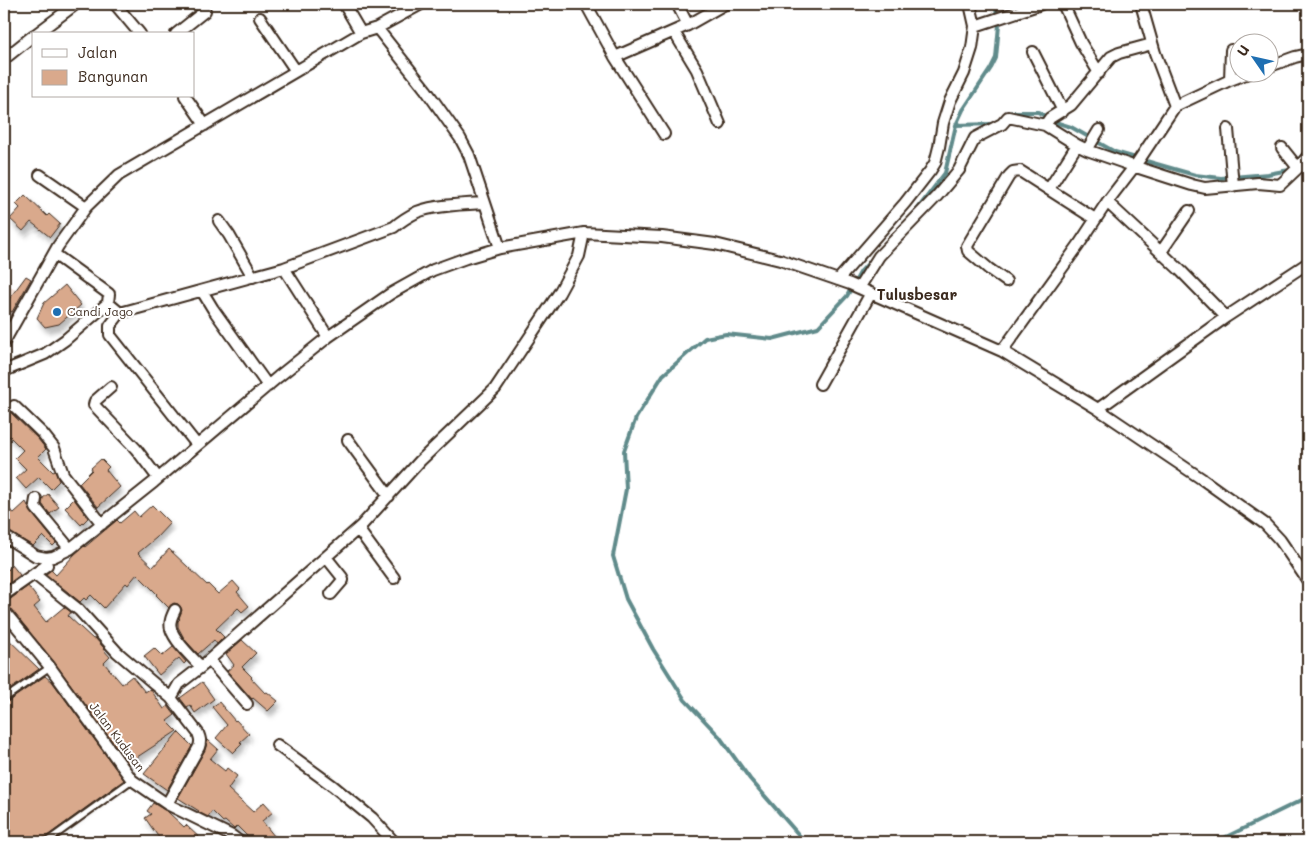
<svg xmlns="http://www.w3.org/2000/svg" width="1312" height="846" font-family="Mali,sans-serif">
<defs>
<filter id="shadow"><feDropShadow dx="3" dy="5.5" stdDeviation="2.5" flood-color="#0004"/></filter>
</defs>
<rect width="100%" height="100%" fill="#fff"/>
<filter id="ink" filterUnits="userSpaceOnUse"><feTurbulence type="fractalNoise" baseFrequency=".02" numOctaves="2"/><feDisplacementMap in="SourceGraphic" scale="10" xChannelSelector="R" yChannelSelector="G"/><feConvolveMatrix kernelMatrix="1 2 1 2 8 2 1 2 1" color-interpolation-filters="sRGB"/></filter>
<g filter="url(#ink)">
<!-- built -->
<path fill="#f4e5dc" d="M4,283L26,296L4,333Z"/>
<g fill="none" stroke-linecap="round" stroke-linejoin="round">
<!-- stream -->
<path stroke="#618b8b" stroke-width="4" d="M1008,115L1012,112H1038L1055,122L1071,127L1115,152L1195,175L1221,178L1268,174L1289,170L1308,149
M956,125L993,124
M916,211L945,173L956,125L963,110L991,68L996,58L999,25L995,4
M805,842L750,779L719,736L685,700L653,649L626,599L613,556L626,489L624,451L636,418L663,375L705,338L726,334L772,339L818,327L847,296L861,271L873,258
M1178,842L1224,838L1308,797"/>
</g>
<!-- building -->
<path fill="#d9a98c" stroke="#3b2a1e" filter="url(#shadow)" d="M25,195L47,216L49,214L60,224L50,237L31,222L23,231L10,219L20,208L16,204Z
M26,276L31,279L12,312L4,308V306Z
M65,285L81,305L59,324L45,327L37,318L44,303Z
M4,404L9,411L38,439L46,449L38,457L53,472L55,471L59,481L51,489L39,477L26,489L16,478L26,469L15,458L23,450L4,431Z
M101,459L109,467L106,470L120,487L98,507L79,483L92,470L91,468Z
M48,494L59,507L50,514L42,504L43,498Z
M74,499L88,518L81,525L65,508Z
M26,502L31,512L56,543L53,546L43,536L33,546L4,529V506L14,513Z
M152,505L170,523L156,538L138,553L153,567L169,549L207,585L208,584L218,594L233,581L240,589L237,592L249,606L242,612L238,608L216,629L224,637L217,644L214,640L198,654L185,640L178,627V621L180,619L179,618L182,610L180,606L178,604L174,603L171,605L169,608L156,595L157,594L137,574L128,585L126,583L104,608L91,595L86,600L84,598L80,602L46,574L51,570L56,575L74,555L84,546L85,547L117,520L120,523L134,511L139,517Z
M4,564L8,570L12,565L20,575L4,587Z
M28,586L40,602L34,607L46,622L64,607L71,612L68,616L93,639L95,638L104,648L103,649L110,657L104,663L122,684L132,676L145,692L150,689L151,690L164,709L168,706L175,715L167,721L177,731L128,763L55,663L9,607L4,603V602L8,601Z
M4,635L39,669L4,694Z
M242,640L256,653L242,667L252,677L251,678L265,693L267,692L278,701L268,711L253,698L252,699L227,671L234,665L226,654Z
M173,647L186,662L184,664L179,658L159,675L144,656L154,648L162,656Z
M45,676L51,681V680L124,780L39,842H4V703H6Z
M202,682L214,699L195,713L190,705L187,707L180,698Z
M219,702L235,721L236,720L249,734L240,742L242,744L233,753L216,738L227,725L212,707Z
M178,732L192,746L167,790L144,774Z
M208,740L218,749L210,759L225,771L227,768L237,776L228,789L253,812L264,802L273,812L262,821L279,842H253L237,826L234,829L225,821L223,822L212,811L208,817L198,812L199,811L178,798L205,750Z
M153,803L168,812L184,827L186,825L204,842H162L145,818L151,814L147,811Z"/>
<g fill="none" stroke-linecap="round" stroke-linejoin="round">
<defs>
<path id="lane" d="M4,699L50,667
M46,842L132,780"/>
<path id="street" d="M115,4L140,34
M344,4L361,33
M586,4L615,57L664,134
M677,4L688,25
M1063,4L1081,43L1099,73
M260,18L296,71
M975,26L1041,4
M377,28L426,90L460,138L469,155L500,248
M674,32L697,70L720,124
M36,34L76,4
M176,34L205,11
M1033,52L1063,111
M615,57L688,25L725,4
M4,59L34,35
M1270,66L1295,57L1308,54
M1230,80L1231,50
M185,96L205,125
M1175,106L1230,80L1251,72
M1045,125L1050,118L1071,105L1111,57L1119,53L1152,44
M1228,129L1233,186
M1282,148L1294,163L1299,167
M1087,150L1099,130
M40,175L86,207
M1049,189L1077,145
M1107,202L1181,271L1226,317
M219,221L229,235L253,277
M1161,252L1189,211
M284,268L328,337
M838,280L905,203L930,171L935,163L939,147L943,123L950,101L964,73L972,48L975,26L970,4
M1006,281L989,269L968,251L967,246L1009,176L1013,172L1020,171L1095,219
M859,288L879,256L937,196L959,170L975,138L1002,124L1008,117L1045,125L1077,145L1087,150L1133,166L1192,185L1205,188L1258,183L1280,185L1299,167L1308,156
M202,291L213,309L268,386
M108,303L120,313L110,326V335L197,445
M120,313L284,268L394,227C401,221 409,216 417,212C435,205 466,204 485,203
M4,342L58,246L86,207L119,175L361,33L377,28L421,4
M1002,351L1078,246L1107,202L1137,163L1175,106L1155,53L1141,4
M4,371L45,354L65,340L108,303L109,294L54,254
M820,384L871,293
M111,387L95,401L94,405L136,449L158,478
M14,406L43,434L54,448L63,474L102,524
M1098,409L1226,317L1308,263
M348,440L389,496
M36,499L35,505L36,508L70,549
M358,529L394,578
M4,536L36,556L46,558L53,557L70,549L154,482L278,377L328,337L390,294L433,270L466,258L500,248L584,233L662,237L715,244L780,260L850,284L1002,351L1098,409L1202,479L1265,524L1280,540L1308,581
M326,557L342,577L343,580L331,594
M34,574L79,610L117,652L171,698
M4,595L47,565
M175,610C172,616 169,622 171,629C175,642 192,657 201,667
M4,611L50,667L132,780L167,804L232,836L240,842
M209,660L247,704
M277,745L333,786L372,818L394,842
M167,804L199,747C201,741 200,738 198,733L171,698L179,684L201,667L361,526L420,461L495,389L559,293L579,256L584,233"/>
</defs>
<!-- lane casing -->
<use href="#lane" stroke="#3b2a1e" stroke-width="9"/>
<!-- street casing -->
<use href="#street" stroke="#3b2a1e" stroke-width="14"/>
<!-- lane -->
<use href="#lane" stroke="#fff" stroke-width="5"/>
<!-- street -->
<use href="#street" stroke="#fff" stroke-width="10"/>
</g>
</g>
<!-- markers -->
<circle fill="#1f6fb2" stroke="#fff" stroke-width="2" cx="57" cy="312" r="5"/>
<g text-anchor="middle" stroke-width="4" stroke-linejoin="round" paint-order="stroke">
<!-- poi labels -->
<g font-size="12" fill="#3b2a1e" stroke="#fff" text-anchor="start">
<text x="67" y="316">Candi Jago</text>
</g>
<!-- street labels -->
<g font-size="12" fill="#3b2a1e" stroke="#fff">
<text transform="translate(117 737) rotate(53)" y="4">Jalan Kudusan</text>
</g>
<!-- quarter labels -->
<g font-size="15" font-weight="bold" fill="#3b2a1e" stroke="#fff">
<text x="917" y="300">Tulusbesar</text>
</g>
</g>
<!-- margin -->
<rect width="1312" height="846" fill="none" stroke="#fff" stroke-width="20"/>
<rect x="10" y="10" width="1292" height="826" fill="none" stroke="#3b2a1e" stroke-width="2" filter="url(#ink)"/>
<!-- legend -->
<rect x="32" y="32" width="162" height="65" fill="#ffffff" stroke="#b1aaa5"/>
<rect x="42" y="49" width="25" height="8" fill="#ffffff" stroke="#b1aaa5"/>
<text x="78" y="58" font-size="15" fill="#3b2a1e">Jalan</text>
<rect x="42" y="70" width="25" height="15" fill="#d9a98c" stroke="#b1aaa5"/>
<text x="78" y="82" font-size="15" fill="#3b2a1e">Bangunan</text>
<!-- north arrow -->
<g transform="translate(1254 58) rotate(304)"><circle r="24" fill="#ffffff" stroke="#b1aaa5"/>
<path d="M0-4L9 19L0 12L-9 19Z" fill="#1f6fb2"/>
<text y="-8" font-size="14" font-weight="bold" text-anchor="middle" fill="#3b2a1e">U</text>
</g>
</svg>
